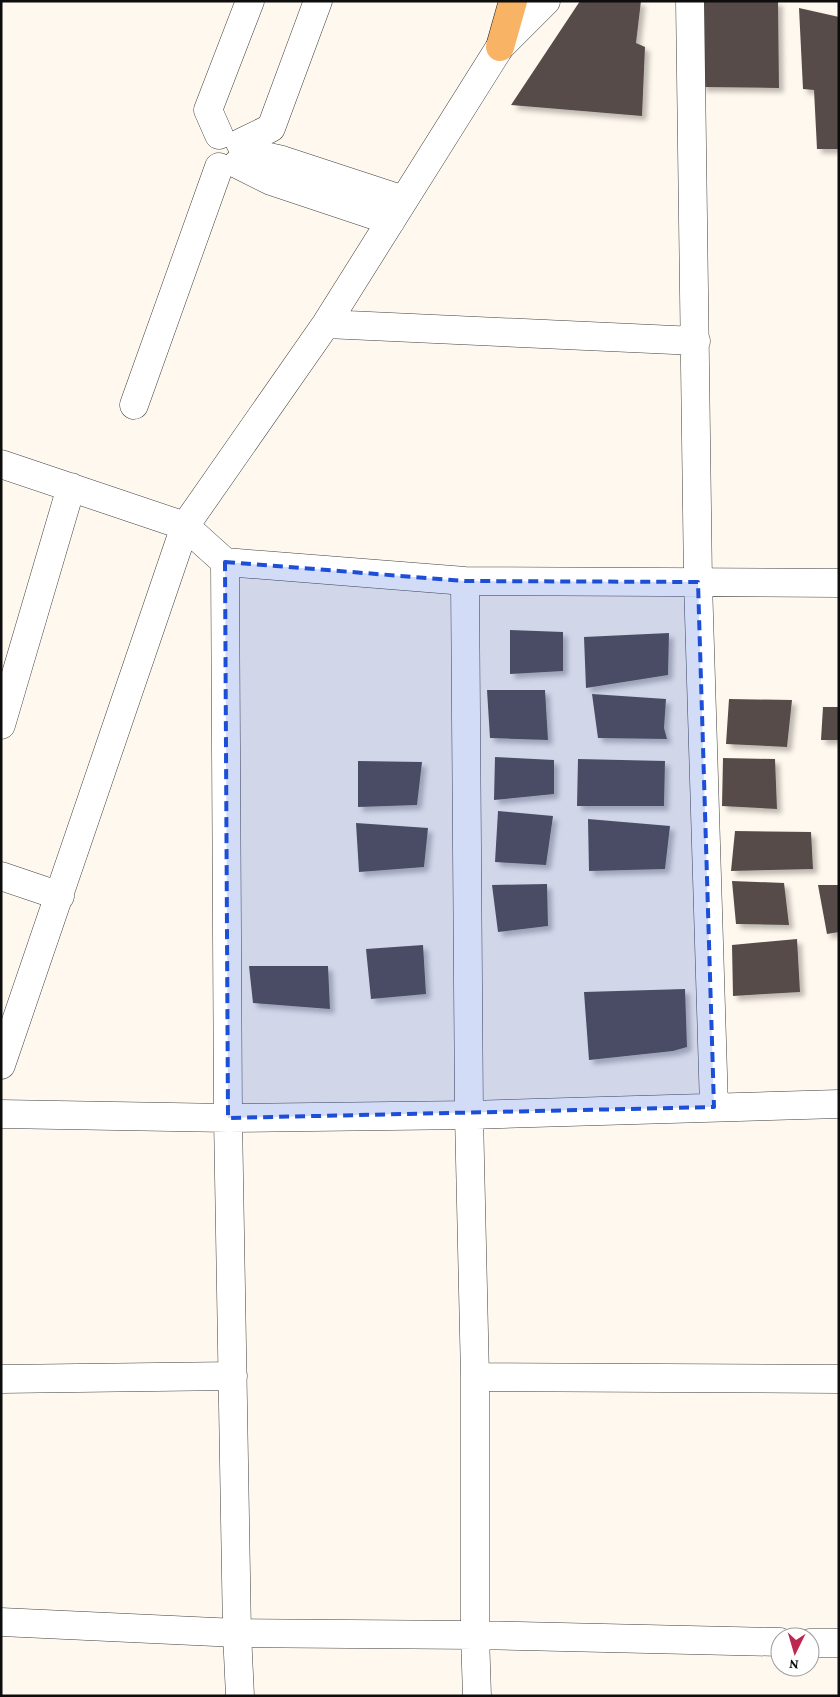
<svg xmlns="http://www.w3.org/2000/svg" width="840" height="1697" font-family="'Crimson Pro',serif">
<defs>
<filter id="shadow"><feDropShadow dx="4.5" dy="4.5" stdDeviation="2.5" flood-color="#0004"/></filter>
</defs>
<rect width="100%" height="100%" fill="#fff8ee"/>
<!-- building -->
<path fill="#564c4a" filter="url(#shadow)" d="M580,1H641L636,43L645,47L642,116L511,105Z
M698,1H778L779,88L701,87Z
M799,8L839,17V149H817L814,90L803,89Z
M510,630L563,632V671L510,674Z
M669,633L668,675L586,688L584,637Z
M487,690H545L548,740L490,738Z
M592,694L666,699L664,728L667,739L598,738Z
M729,699L792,700L787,747L726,744Z
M823,707H839V740H821Z
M495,757L554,760V794L494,800Z
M723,758L775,759L777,809L722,806Z
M578,759L665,761L664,806H577Z
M358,761L422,762L417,805L358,807Z
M498,811L553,816L546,865L495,862Z
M588,819L670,826L665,869L589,871Z
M356,823L428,828L424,867L359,872Z
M735,831L811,832L813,869L731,871Z
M732,881L784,883L789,925L736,924Z
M547,884L548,926L498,932L492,885Z
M818,885H839V932L827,934Z
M797,939L800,992L733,996L732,945Z
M423,945L426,994L371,999L366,949Z
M249,966H328L330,1009L253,1003Z
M685,989L687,1047L673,1051L589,1060L584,992Z"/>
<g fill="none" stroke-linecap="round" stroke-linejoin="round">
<defs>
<path id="minor" d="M690,1L698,582L714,1107
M219,135L208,110L250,1
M240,143L271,128L318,1
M243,151L282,160L404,200
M237,164L271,181L391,221
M326,324L696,341
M134,405L219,167
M1,464L185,526L225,562L465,581L839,583
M225,562L228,1118L237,1633L240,1696
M465,581L469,1115L475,1377V1635L477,1696
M1,725L71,487
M1,876L60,896
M1,1065L185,526L326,324L500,47L546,1
M1,1114L228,1118L469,1115L839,1104
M475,1377L839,1379
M1,1379L233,1376
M1,1622L237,1633L475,1635L780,1642
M810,1643H839"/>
<path id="major" d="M500,47L513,1"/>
</defs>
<!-- minor casing -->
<use href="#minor" stroke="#404040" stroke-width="29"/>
<!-- major casing -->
<use href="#major" stroke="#1e1e1e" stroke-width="29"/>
<!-- minor -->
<use href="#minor" stroke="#fff" stroke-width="28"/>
<!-- major -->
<use href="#major" stroke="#f8b365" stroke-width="28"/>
</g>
<!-- marked area -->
<path fill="#1d4ed8" fill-opacity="0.2" stroke="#1d4ed8" stroke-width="4" stroke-dasharray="10 6" stroke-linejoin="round" d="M225,562L465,581L698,582L714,1107L228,1118Z"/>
<!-- border -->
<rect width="840" height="1697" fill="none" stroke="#0d0d0d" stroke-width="5"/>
<!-- north arrow -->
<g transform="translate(795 1652) rotate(185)"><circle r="24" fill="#ffffff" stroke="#9e9e9e"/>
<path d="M0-4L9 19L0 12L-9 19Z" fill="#bd264f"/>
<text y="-8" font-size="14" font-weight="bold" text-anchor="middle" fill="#0d0d0d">N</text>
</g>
</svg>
